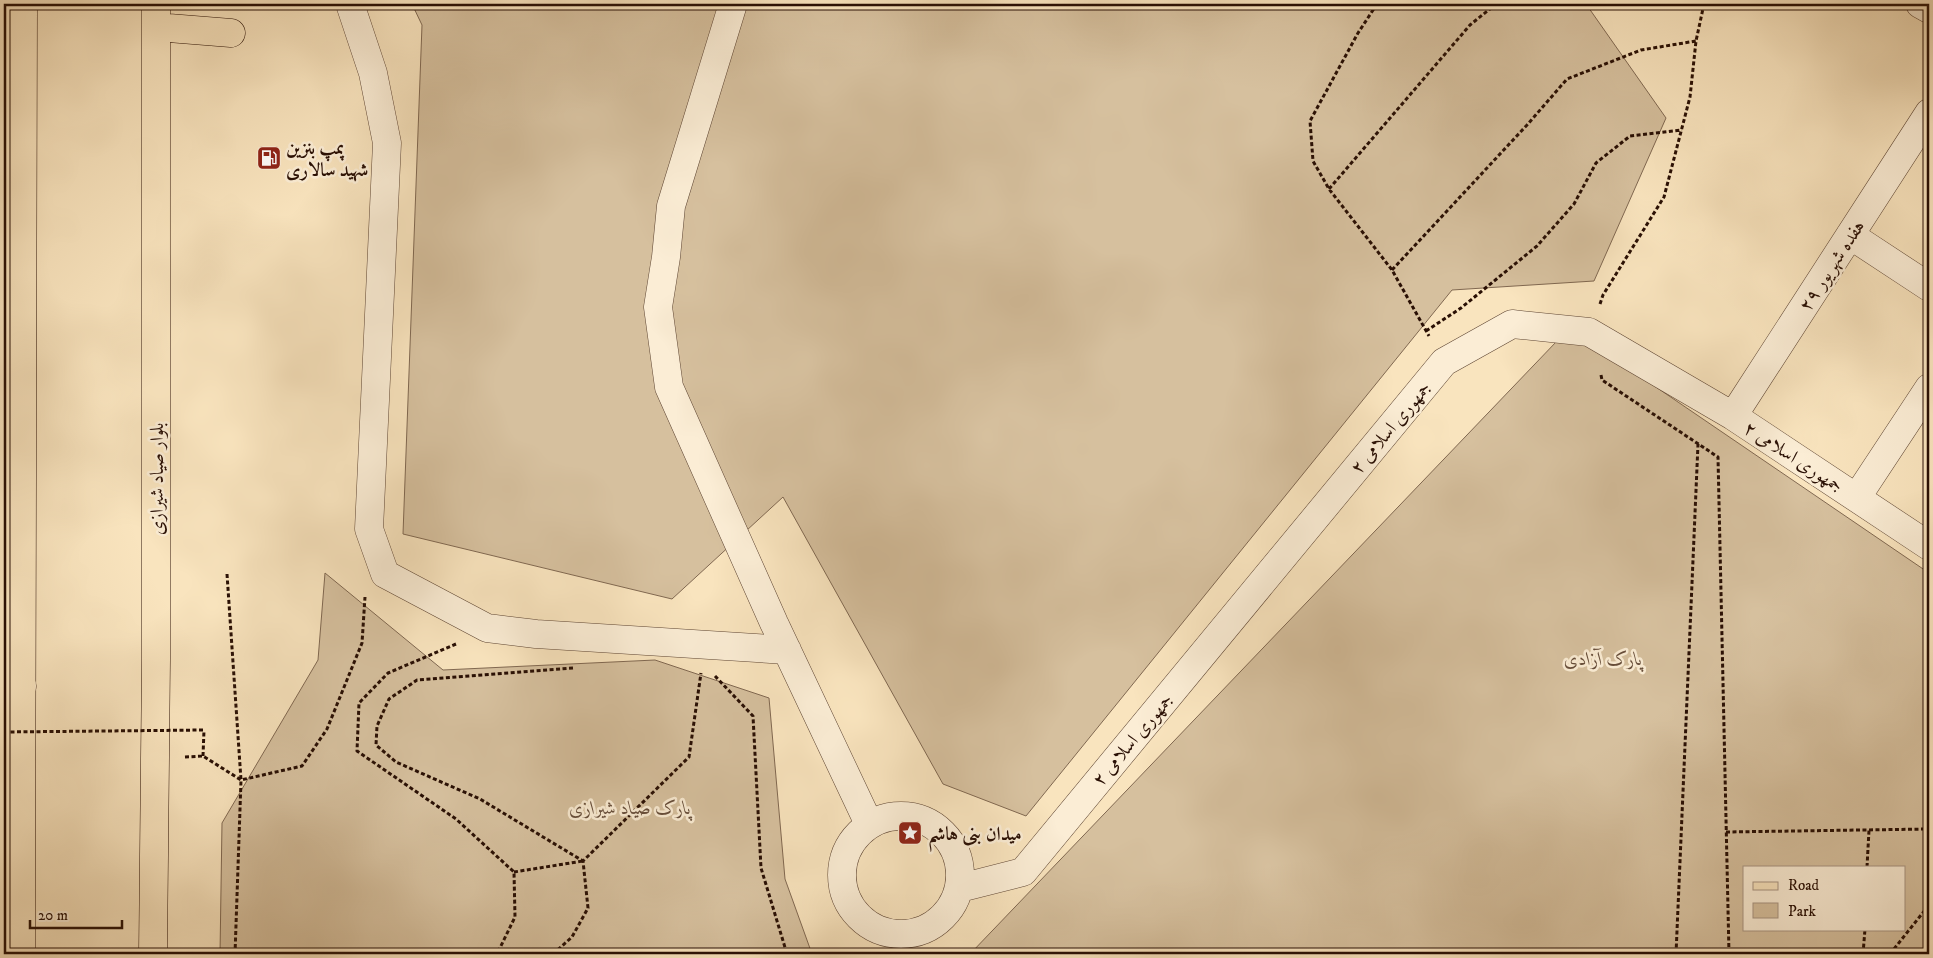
<svg xmlns="http://www.w3.org/2000/svg" width="1933" height="958" font-family="'IM FELL DW Pica',Amiri,serif">
<rect width="100%" height="100%" fill="#f9e4be"/>
<filter id="stains"><feTurbulence type="fractalNoise" baseFrequency=".004" numOctaves="4"/><feColorMatrix values="0 0 0 0 .2 0 0 0 0 .09 0 0 0 0 .02 0 0 0 .5 -.17"/></filter>
<radialGradient id="worn" r=".72"><stop offset=".6" stop-color="#630" stop-opacity="0"/><stop offset="1" stop-color="#630" stop-opacity=".3"/></radialGradient>
<!-- green -->
<path fill="#d6c09e" stroke="#806851" fill-rule="evenodd" d="M412,4H1586L1666,118L1594,281L1452,290L1026,816L943,784L783,497L672,599L403,534L422,25Z
M1584,338L1929,573V954H970L1557,341ZM1744,867H1904V929H1744Z
M325,573L443,670L655,660L769,698L785,879L812,954H220L222,823L318,660Z"/>
<g fill="none" stroke-linecap="round" stroke-linejoin="round">
<defs>
<path id="minor" d="M350,4L373,73L387,143L369,529L385,574L487,628L536,634L787,650
M733,4L671,206L666,257L658,307L669,387L774,623L869,824
M1920,4L1929,9
M1850,235L1929,287
M1733,416L1929,113
M1857,497L1929,388
M4,699L22,686
M842 875a59 59 0 1 1 118 0a59 59 0 1 1-118 0Z
M960,888L1023,872L1444,362L1512,324L1589,332L1733,416L1929,546"/>
<path id="major" d="M156,27L231,33
M21,954L23,4
M153,954L156,660V4"/>
</defs>
<!-- minor casing -->
<use href="#minor" stroke="#5d4432" stroke-width="29"/>
<!-- major casing -->
<use href="#major" stroke="#290f04" stroke-width="29"/>
<!-- path -->
<path stroke="#290f04" stroke-width="3" stroke-dasharray="4 2.5" stroke-linecap="butt" d="M1377,4L1358,33L1310,121L1313,161L1329,189L1392,270L1429,336
M1329,189L1470,25L1496,4
M1392,270L1527,125L1567,79L1641,50L1696,41
M1600,304L1603,295L1664,197L1690,97L1696,41L1704,4
M1426,331L1461,308L1537,246L1574,204L1596,163L1630,136L1682,130
M1601,375L1602,380L1718,457L1729,954
M227,574L241,780L235,954
M456,644L388,673L359,703L357,751L456,819L514,872L515,917L497,954
M573,668L417,680L389,699L377,726L376,745L396,762L480,799L583,861
M715,676L753,716L761,868L787,954
M203,756L204,730
M185,757L203,756L241,780L302,766L327,729L362,643L365,597
M1726,832L1929,829
M1867,867L1869,830
M514,872L583,861
M553,954L572,937L588,908L583,861L689,757L701,673
M1676,954L1698,444
M1863,954L1865,929
M1890,954L1929,905"/>
<!-- minor -->
<use href="#minor" stroke="#fbedd5" stroke-width="28"/>
<!-- major -->
<use href="#major" stroke="#f9e4be" stroke-width="28"/>
<!-- path-bridge -->
<path stroke="#290f04" stroke-width="3" stroke-dasharray="4 2.5" stroke-linecap="butt" d="M4,732L204,730"/>
</g>
<!-- icons -->
<defs>
<symbol id="fuel-square" viewBox="-11 -11 22 22"><rect x="-9" y="-9" width="18" height="18" rx="4" fill="#8f2418" stroke="#fbedd5"/><path d="M-5.5-6h7V0h2V4h1.3V-2.5L3-4.5l.8-.8L6-3V5H2.5V1h-1V6h-7ZM-4.2-4.7v3.2H.2V-4.7Z" fill="#fff"/></symbol>
<symbol id="sight-square" viewBox="-11 -11 22 22"><rect x="-9" y="-9" width="18" height="18" rx="4" fill="#8f2418" stroke="#fbedd5"/><path d="M0-6L1.8-2.2L6-1.7L2.9 1.2L3.7 5.4L0 3.3L-3.7 5.4L-2.9 1.2L-6-1.7L-1.8-2.2Z" fill="#fff"/></symbol>
</defs>
<g fill-rule="evenodd">
<use href="#fuel-square" x="255" y="144" width="28" height="28"/>
<use href="#sight-square" x="896" y="819" width="28" height="28"/>
</g>
<g text-anchor="middle" stroke-width="5" stroke-linejoin="round" paint-order="stroke">
<!-- poi labels -->
<g font-size="19" font-weight="bold" fill="#290f04" stroke="#fbedd5" text-anchor="start">
<text x="286" y="154">پمپ بنزین<tspan x="286" dy="22">شهید سالاری</tspan></text>
<text x="928" y="840">میدان بنی هاشم</text>
</g>
<!-- street labels -->
<g font-size="19" fill="#290f04" stroke="#fbedd5">
<text transform="translate(1831 265) rotate(-57)" y="7">هفده شهریور ۲۹</text>
<text transform="translate(1390 427) rotate(-50)" y="7">جمهوری اسلامی ۲</text>
<text transform="translate(1794 456) rotate(33)" y="7">جمهوری اسلامی ۲</text>
<text transform="translate(156 479) rotate(-90)" y="7">بلوار صیاد شیرازی</text>
<text transform="translate(1132 739) rotate(-50)" y="7">جمهوری اسلامی ۲</text>
</g>
<!-- park labels -->
<g font-size="19" font-style="italic" fill="#664d3a" stroke="#fbedd5">
<text x="1603" y="665">پارک آزادی</text>
<text x="630" y="814">پارک صیاد شیرازی</text>
</g>
</g>
<!-- margin -->
<rect width="1933" height="958" fill="none" stroke="#f9e4be" stroke-width="20"/>
<rect x="5" y="5" width="1923" height="948" fill="none" stroke="#290f04" stroke-width="2.5"/>
<rect x="10" y="10" width="1913" height="938" fill="none" stroke="#290f04"/>
<!-- legend -->
<rect x="1743" y="866" width="162" height="65" fill="#fbedd5" stroke="#a79481"/>
<rect x="1753" y="882" width="25" height="8" fill="#f9e4be" stroke="#a79481"/>
<text x="1788" y="890" font-size="15" fill="#290f04">Road</text>
<rect x="1753" y="903" width="25" height="15" fill="#d6c09e" stroke="#a79481"/>
<text x="1788" y="916" font-size="15" fill="#290f04">Park</text>
<!-- scale -->
<path d="M30 920v8h92v-8" fill="none" stroke="#290f04" stroke-width="2.5"/>
<text x="38" y="920" font-size="15" fill="#290f04" stroke="#fbedd5" stroke-width="4" paint-order="stroke">20 m</text>
<rect width="100%" height="100%" filter="url(#stains)"/>
<rect width="100%" height="100%" fill="url(#worn)"/>
</svg>
